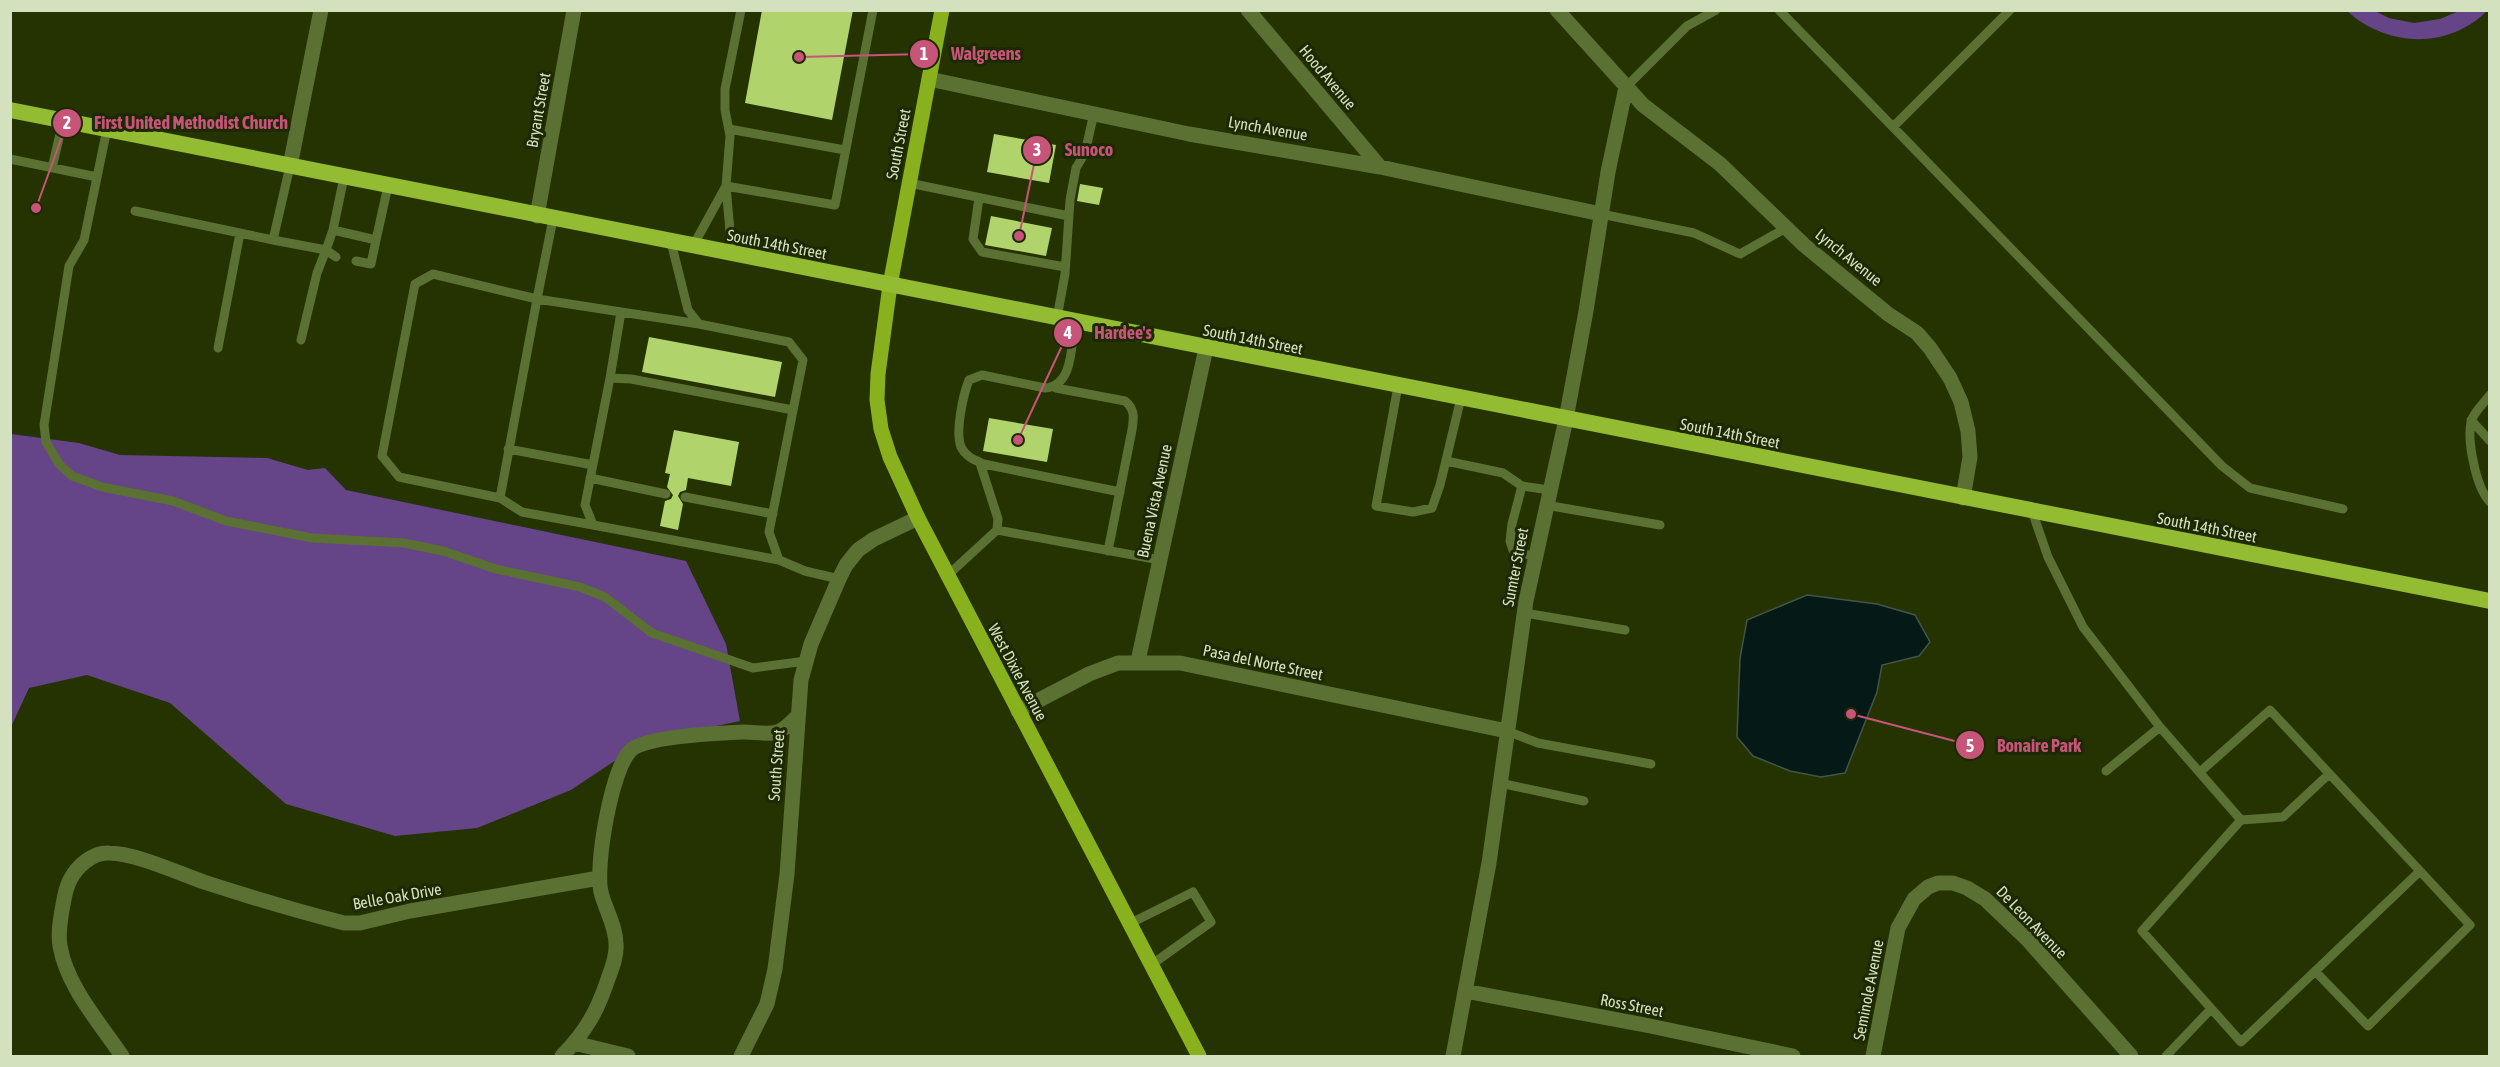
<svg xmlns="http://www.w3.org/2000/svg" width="2500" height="1067" font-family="'Asap Condensed',sans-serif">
<rect width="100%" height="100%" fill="#243300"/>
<!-- green -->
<path fill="#654487" d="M2347,11H2375L2389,18L2414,23L2440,19L2459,11H2487C2447,50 2387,47 2347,11Z
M11,434L79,443L120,455L267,458L308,470L325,468L346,490L686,561L726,644L740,721L669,736L613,762L571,790L477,828L395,836L286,804L170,703L87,675L29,688L11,727Z"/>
<!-- water -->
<path fill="#051917" stroke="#435549" stroke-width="1.5" d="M1807,595L1877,604L1915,615L1930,642L1919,656L1882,665L1877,692L1845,773L1821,777L1790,771L1753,756L1737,737L1740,658L1747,620Z"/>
<!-- building -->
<path fill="#b0d46b" d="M762,10H853L832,120L745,103Z
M994,134L1056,145L1049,183L987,172Z
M1080,184L1103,188L1099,205L1077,201Z
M991,216L1052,228L1046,256L985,245Z
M649,337L782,362L775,397L642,372Z
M989,418L1053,429L1047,462L983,451Z
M674,430L739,442L731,486L688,478L686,490L680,492L678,496L683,504L678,530L660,526L665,501L671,499L673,495L667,487L670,474L665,473Z"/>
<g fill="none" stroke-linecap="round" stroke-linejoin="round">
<!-- service -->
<path stroke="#5b7033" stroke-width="9" d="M1779,10L1893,127
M2010,10L1893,127L2222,466L2250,488L2343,509
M1626,87L1687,26L1716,10
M107,129L84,240L69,266L44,425L46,442L59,464L72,476L102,487L173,501L226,521L312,538L404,543L443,551L496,569L580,587L605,597L652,633L753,668L806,661
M729,129L845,150
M10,159L97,177
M52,168L63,121
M909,183L1069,216
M726,186L835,205L873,10
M979,198L973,239L982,252L1065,267
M135,211L273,240L290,166
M1601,214L1694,233L1740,254L1786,228
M553,219L537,299L433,274L415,284L382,456L399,477L500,498L537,299L699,324L789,342L803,360L769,532L779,560L805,571L839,579
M333,230L376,240L388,186
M273,240L326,250L333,230L344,177
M671,242L688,310L699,324
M693,246L726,186
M732,254L726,186L730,136L725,110V89L741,10
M356,261L371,264L376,240
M621,312L610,378L631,379L793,410
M1057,318L1065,274L1070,200L1076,168L1085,153L1094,113
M1075,321C1071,344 1074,386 1045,388L982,375L969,380C963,395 955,432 961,447C966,457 975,460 984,464L1120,492
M301,340L317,273L326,250L336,257
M218,348L240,233
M610,378L585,505L593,525L779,560
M1398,386L1376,506L1413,512L1432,508L1440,485L1461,398
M1056,388L1125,401C1135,409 1134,418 1132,430L1108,551
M2490,395C2484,403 2473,413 2471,422C2467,441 2476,488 2490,502
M2471,420L2490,441
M508,449L593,465
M1446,461L1503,473L1522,486L1549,490
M590,478L666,494
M1522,486L1512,524L1510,541L1513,550L1535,557
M685,497L773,514
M500,498L522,512L593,525
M1546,505L1660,525
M2032,511L2048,557L2083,627L2160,727L2106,771
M997,530L1160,560
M948,575L997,530L998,519L980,463
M1525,613L1625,630
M2160,727L2241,820L2142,931L2241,1042L2420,871L2270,710L2200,772
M1507,731L1538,743L1651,764
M1500,783L1584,801
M2241,820L2283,817L2329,774
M1129,924L1193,892L1211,922L1151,965
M2315,971L2368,1026L2470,925L2420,871
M2166,1056L2211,1009"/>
<!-- minor -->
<path stroke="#5b7033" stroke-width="15" d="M1248,10L1380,167
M1557,10L1643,105L1720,164L1804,245L1888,314L1917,333L1930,348L1950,378L1961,402L1968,431L1970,457L1963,498
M929,79L1189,134L1380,167L1601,214
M290,166L321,10
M537,216L574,10
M1138,661L1206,348
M1018,711L1089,674L1118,663H1180L1507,731
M1465,991L1650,1026L1793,1056
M574,1043L628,1056
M122,1056C100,1023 67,987 60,946C58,934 60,922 62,910C64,900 65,889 70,880C77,866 93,852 109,853C135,853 178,873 204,882C250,897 297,911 344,923H360L410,911L599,878
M562,1056C586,1031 597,1012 608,979C612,968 617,956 616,944C616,926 605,909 601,892C595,866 611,771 630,751C644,736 722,733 745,732C755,732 767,735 777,732C785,730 791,722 798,716
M741,1056L767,1004L775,969L787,874L801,680L811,644L839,579L846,565L858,550L874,539L918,518
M1453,1056L1489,863L1526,601L1566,419L1586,311L1608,172L1626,87
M1873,1056L1898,928L1914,899L1928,887L1938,883H1953L1967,888L1985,899L2027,939L2131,1056"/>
<!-- primary -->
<path stroke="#88b11d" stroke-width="15" d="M942,10L890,285L878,374L877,400L881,429L890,457L918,518L1199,1056"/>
<!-- trunk -->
<path stroke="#94bc33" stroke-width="16" d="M10,110L2490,601"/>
</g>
<g text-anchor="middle" stroke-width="6" stroke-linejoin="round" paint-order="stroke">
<!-- street labels -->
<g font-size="16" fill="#d3e1be" stroke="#1d2804">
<text transform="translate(1328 77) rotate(50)" y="6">Hood Avenue</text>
<text transform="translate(538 110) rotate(-80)" y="6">Bryant Street</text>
<text transform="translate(1268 128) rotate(10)" y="6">Lynch Avenue</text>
<text transform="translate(898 144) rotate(-79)" y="6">South Street</text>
<text transform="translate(777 244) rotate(11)" y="6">South 14th Street</text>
<text transform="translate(1849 257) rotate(39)" y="6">Lynch Avenue</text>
<text transform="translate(1253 339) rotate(11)" y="6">South 14th Street</text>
<text transform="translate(1730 433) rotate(11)" y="6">South 14th Street</text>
<text transform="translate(1154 501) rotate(-78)" y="6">Buena Vista Avenue</text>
<text transform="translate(2207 527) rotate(11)" y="6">South 14th Street</text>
<text transform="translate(1515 567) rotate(-79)" y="6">Sumter Street</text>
<text transform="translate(1263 662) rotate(12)" y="6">Pasa del Norte Street</text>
<text transform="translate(1018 672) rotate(62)" y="6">West Dixie Avenue</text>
<text transform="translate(776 765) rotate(-86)" y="6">South Street</text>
<text transform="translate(397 896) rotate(-10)" y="6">Belle Oak Drive</text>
<text transform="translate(2032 922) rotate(46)" y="6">De Leon Avenue</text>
<text transform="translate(1868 990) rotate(-79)" y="6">Seminole Avenue</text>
<text transform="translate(1632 1005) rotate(11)" y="6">Ross Street</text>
</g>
</g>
<!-- callouts -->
<path fill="none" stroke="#c75479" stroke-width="2" d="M799 57L924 54M36 208L67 123M1019 236L1037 150M1018 440L1068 333M1851 714L1970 745"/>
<g fill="#c75479" stroke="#1d2804" stroke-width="2">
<circle cx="799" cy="57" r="6"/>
<circle cx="36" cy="208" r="6"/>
<circle cx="1019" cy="236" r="6"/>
<circle cx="1018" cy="440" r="6"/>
<circle cx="1851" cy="714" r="6"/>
<circle cx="924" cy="54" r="15"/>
<circle cx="67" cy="123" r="15"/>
<circle cx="1037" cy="150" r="15"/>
<circle cx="1068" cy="333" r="15"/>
<circle cx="1970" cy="745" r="15"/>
</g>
<g font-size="18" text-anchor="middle" font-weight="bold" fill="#fff">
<text x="924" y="60">1</text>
<text x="67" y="129">2</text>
<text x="1037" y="156">3</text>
<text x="1068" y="339">4</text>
<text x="1970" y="752">5</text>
</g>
<g font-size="18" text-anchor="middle" font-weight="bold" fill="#c75479" stroke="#1d2804" stroke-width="6" stroke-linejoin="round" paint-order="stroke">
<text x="986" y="60">Walgreens</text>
<text x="191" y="129">First United Methodist Church</text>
<text x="1089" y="156">Sunoco</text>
<text x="1123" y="339">Hardee's</text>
<text x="2039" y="752">Bonaire Park</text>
</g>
<!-- border -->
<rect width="2500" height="1067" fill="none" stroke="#d3e1be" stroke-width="24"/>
</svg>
